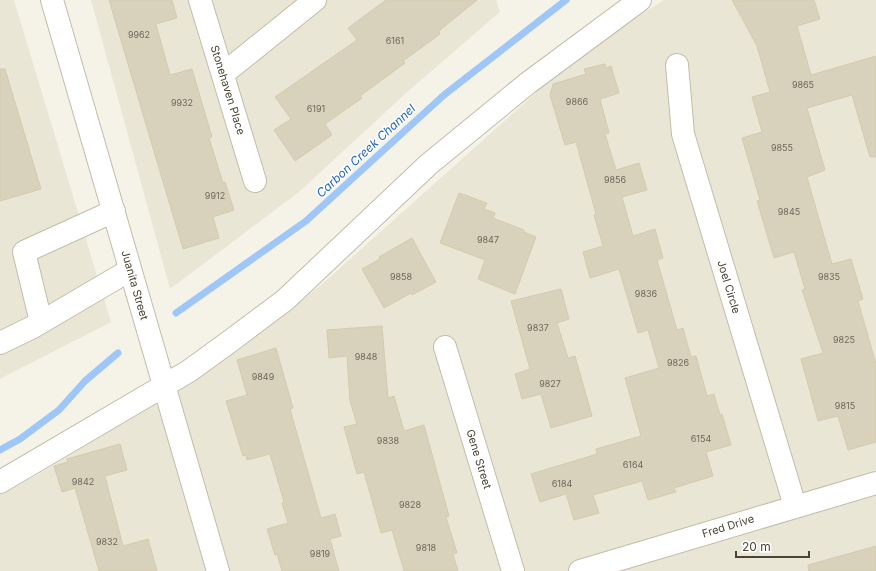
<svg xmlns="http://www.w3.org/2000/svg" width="876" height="571" font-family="Inter,sans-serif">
<rect width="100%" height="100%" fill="#f5f3e8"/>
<!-- residential -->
<path fill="#eae6d5" d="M0,0H14L111,322L0,379Z
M91,0H496L500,12L406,93L299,192L170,289Z
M664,0H876V571H0V494L37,475L201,375L321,285L548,82L623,26Z"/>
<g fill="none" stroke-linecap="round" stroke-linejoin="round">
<!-- stream -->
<path stroke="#9ec6f8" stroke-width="7" d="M176,313L306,221L444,95L566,0
M0,450L20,439L59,410L85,381L118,353"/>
</g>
<!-- building -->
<path fill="#d8d1bc" stroke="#d4cbae" d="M109,0H172L177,18L156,24L170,75L192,69L212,137L209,138L223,183L225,182L234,210L213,217L219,238L183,249Z
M386,0H477L439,31L440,34L403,61L405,63L360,96L362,98L325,124L332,135L295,161L274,130L291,119L275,97L357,40L348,28Z
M732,0H814L820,19L797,26L811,75L876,56V157H870L852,95L807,108L825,170L807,177L832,264L851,259L863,299L858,301L876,364V442L848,450L838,416L818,421L801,359L823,353L802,290L805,289L794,252L774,258L757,201L760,200L742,138L762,132L752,97L770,92L757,46Z
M605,64L606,68L611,66L619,93L600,99L609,133L605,134L616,170L639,163L647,190L622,197L633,236L655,229L663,258L657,260L677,330L683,328L691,357L696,356L707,396L714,394L720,415L722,414L731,445L706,452L713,476L674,488L676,492L648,500L642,481L593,495L599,513L574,520L566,494L540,502L531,474L597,454L596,449L641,436L625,378L659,368L648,330L638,333L619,269L590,278L583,252L603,246L594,215L596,214L576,142L565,145L550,95L553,84L586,74L584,69Z
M0,69H5L41,189L0,201Z
M459,193L487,203L484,209L495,213L493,218L524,230V232L536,237L515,294L478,279L485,260L440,243Z
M412,238L436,282L412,295L411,293L384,308L362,269L380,259L379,257Z
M561,289L569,319L557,323L568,358L575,356L592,416L551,428L541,394L522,399L515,374L530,369L511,301Z
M382,326L388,398L394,396L404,431L424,425L449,516L446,517L457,553L453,554L458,571H404L392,530L381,533L364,472L357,474L344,427L357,424L350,401L347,356L329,358L327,330Z
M276,348L293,408L290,409L321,518L335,514L341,536L330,539L339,571H282L277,554L275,555L267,529L288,523L282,503L284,502L270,454L247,460L246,455L243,456L226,401L247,395L237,360Z
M120,444L127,470L105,476L123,546L148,539L157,571H99L75,488L62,492L54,466L68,462L67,459Z
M876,546V571H809L808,565Z"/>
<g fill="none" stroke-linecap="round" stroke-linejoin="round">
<defs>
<path id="minor" d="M52,0L218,571
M200,0L255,181
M677,65L683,134L795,506
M223,74L315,0
M41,322L24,252L114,211
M0,343L33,327L130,270
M445,347L513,571
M0,482L189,371L229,342L285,300L429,164L528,83L640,0
M580,571L876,483"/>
</defs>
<!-- minor casing -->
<use href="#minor" stroke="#c2bda9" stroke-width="24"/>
<!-- minor -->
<use href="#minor" stroke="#fff" stroke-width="22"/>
</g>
<g text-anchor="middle" stroke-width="3" stroke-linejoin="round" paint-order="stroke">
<!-- number labels -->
<g font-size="9" fill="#6d6857">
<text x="139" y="38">9962</text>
<text x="395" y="44">6161</text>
<text x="803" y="88">9865</text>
<text x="577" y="105">9866</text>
<text x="182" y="106">9932</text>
<text x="316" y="112">6191</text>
<text x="782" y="151">9855</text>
<text x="615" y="183">9856</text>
<text x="215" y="199">9912</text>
<text x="789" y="215">9845</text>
<text x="488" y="243">9847</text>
<text x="401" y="280">9858</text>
<text x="829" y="280">9835</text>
<text x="646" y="297">9836</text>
<text x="538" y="331">9837</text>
<text x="844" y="343">9825</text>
<text x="366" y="360">9848</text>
<text x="678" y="366">9826</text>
<text x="263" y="380">9849</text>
<text x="550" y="387">9827</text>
<text x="845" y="409">9815</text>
<text x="701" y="442">6154</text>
<text x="388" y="444">9838</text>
<text x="633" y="468">6164</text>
<text x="83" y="485">9842</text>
<text x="562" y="487">6184</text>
<text x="410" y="508">9828</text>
<text x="107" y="545">9832</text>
<text x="426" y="551">9818</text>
<text x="320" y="557">9819</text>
</g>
<!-- street labels -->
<g font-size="11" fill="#494535" stroke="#fff">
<text transform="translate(228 90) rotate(73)" y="4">Stonehaven Place</text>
<text transform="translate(135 285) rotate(74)" y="4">Juanita Street</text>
<text transform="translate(729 287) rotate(73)" y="4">Joel Circle</text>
<text transform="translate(479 459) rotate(73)" y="4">Gene Street</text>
<text transform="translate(728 526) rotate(-17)" y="4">Fred Drive</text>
</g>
<!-- water labels -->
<g font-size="12" font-style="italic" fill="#2367c1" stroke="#fff">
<text transform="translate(366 151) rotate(-43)" y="4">Carbon Creek Channel</text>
</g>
</g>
<!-- scale -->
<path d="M736 551v6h73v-6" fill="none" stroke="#494535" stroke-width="2"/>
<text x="742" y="551" font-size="12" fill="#494535" stroke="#ffffff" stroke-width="3" paint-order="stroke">20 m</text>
</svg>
